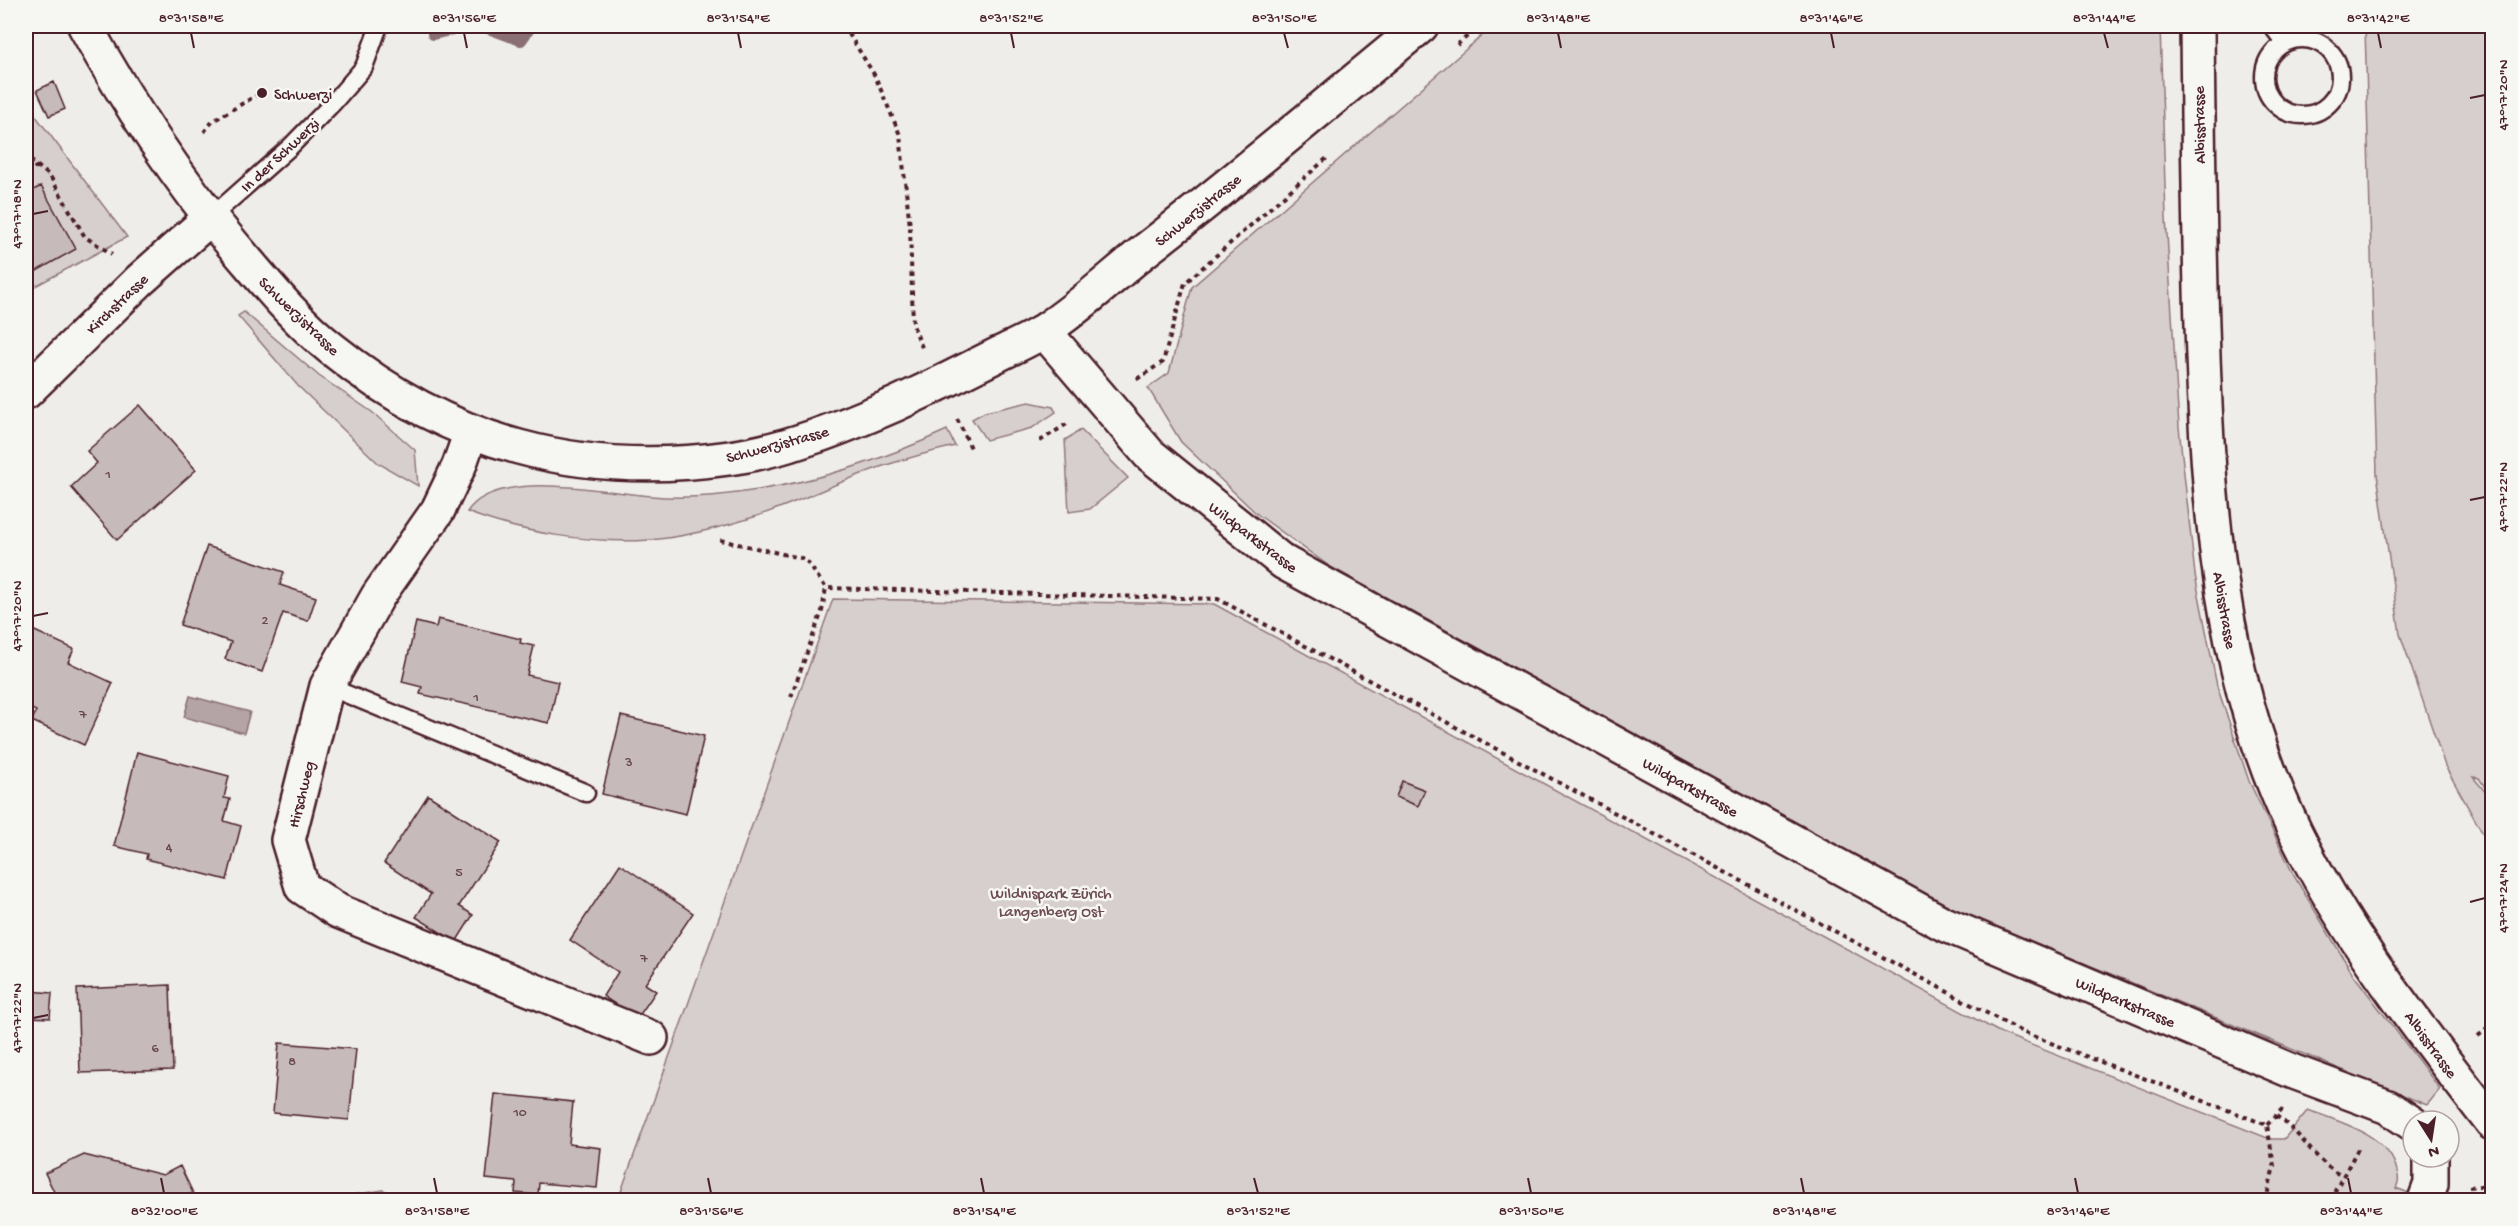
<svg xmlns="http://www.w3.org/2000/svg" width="2518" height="1226" font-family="'Gochi Hand',sans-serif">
<rect width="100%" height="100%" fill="#efedea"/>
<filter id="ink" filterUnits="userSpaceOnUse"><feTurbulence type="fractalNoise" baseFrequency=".0167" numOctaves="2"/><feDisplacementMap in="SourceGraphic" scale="12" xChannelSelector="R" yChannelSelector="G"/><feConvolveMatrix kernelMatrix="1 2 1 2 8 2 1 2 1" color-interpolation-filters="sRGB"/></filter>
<g filter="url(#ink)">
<!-- green -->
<path fill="#d7cfce" stroke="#90777c" stroke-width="1.5" d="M1493,26H2160L2166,218L2179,427L2195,575L2217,686L2249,781L2294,876L2353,974L2440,1089L2427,1105L1956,910L1329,566L1257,514L1181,442L1148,388L1169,373L1192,287Z
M2365,26H2492V798L2479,778L2473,777L2492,800V850L2445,766L2400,634L2377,474Z
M26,103L127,237L26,291Z
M244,312L319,376L372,412L415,450L418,486L378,463L298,386L238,316Z
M1029,402L1053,407L1056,412L1032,428L986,440L972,419L985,412Z
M947,430L955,446C929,452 905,459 880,467C838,482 799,502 757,516C723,527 686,537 650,540C592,544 521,533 467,512C496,467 606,493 651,496C683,499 719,496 751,491C819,481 885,459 947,430Z
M1081,430L1128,478L1090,509L1069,512L1065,440Z
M833,599L1214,604L2001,1033L2270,1139H2284L2308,1110C2339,1122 2389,1134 2397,1171C2399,1178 2399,1182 2396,1188L2427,1200H618Z
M383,1190L411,1200H322Z"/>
<!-- water -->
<path fill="#b4a4a5" stroke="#8a6f74" stroke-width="1.5" d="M190,696L250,712L244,733L184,717Z"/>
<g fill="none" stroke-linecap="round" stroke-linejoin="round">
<!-- stream -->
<path stroke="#8a6f74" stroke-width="12" d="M483,26L521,40L531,26
M433,34L467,26"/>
</g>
<!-- building -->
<path fill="#c6babb" stroke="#4a1f2b" stroke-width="1.5" d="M54,82L65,109L49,116L37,90Z
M41,186L76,249L26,277V194Z
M140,405L196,470L117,540L71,487L97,463L87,451Z
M207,546L284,572L280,585L316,597L308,621L283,613L262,672L225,659L231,642L180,625Z
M438,619L521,639L520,643L534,646L527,675L558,682L549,723L420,694L422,687L402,682L416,622L436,627Z
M26,627L74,649L68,662L113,683L84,745L32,721L36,711L26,706Z
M621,716L704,736L686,814L602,794Z
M137,752L229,776L224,798L230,799L224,821L241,826L227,880L146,859L147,854L114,846Z
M1402,781L1425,790L1418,806L1396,797Z
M428,795L501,842L459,906L473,915L456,942L416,917L431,894L384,863Z
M620,864L693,913L645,984L656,991L637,1019L603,996L618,972L570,940Z
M170,985L173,1070L80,1073L77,989Z
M30,991L52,993L50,1018L28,1017Z
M279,1043L356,1049L349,1120L273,1113Z
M495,1094L573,1102L569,1144L601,1148L597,1188L539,1183L538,1195L515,1193L516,1182L486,1179Z
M84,1155L163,1175L180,1166L193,1193L176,1200H58L45,1173Z"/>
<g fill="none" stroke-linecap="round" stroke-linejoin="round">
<defs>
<path id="service" d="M2272,26L2284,42
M2264 77a38 38 0 1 1 76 0a38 38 0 1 1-76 0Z
M210,218L290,147L333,103L364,67L379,26
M327,686L586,793"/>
<path id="minor" d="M1044,331L1149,454L1283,562L1942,923L2294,1072L2388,1107L2413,1124
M26,392L140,280L210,218
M471,432L459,466L438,510L378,596L327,686L288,840L302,887L338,911L651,1038
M2425,1200L2431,1184V1157"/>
<path id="secondary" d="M85,26C126,101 179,181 234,246C265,282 295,320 332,349C450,444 580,479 729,458C787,450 843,427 896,404C931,388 966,371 1001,353C1015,346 1032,339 1045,330C1080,307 1111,278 1143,252C1238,179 1329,101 1421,26
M2197,26C2198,126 2199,226 2202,326C2207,484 2216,645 2278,794C2328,914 2413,1021 2492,1123"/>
</defs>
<!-- service casing -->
<use href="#service" stroke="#4a1f2b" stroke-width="21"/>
<!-- minor casing -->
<use href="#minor" stroke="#4a1f2b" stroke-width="38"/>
<!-- secondary casing -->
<use href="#secondary" stroke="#4a1f2b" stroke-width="38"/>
<!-- path -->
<path stroke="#4a1f2b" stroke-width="4" stroke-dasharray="4.5 4.5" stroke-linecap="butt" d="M844,26L875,76L900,135L910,227L913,325L923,350
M1457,45L1479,26
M204,132L213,121L262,92
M26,152L30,160L50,176L85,237L112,254
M26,173L38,166
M1137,379L1163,362L1185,283L1327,158
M957,419L971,448
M1040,441L1070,422
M720,540L805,559L826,588L1218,599L2022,1032L2267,1125L2274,1166L2266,1200
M791,697L822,611L826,588
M2478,1036L2492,1025
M2276,1116C2302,1133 2315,1162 2342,1176
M2267,1125L2283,1108
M2469,1187L2492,1185
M2330,1200L2359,1147"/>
<!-- service -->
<use href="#service" stroke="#f6f6f2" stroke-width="16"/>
<!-- minor -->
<use href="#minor" stroke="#f6f6f2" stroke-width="33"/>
<!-- secondary -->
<use href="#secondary" stroke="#f6f6f2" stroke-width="33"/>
</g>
</g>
<!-- ticks -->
<path fill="none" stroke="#4a1f2b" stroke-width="2" d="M191,33L194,48M464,33L467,48M738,33L741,48M1011,33L1014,48M1284,33L1288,48M1558,33L1561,48M1831,33L1834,48M2104,33L2108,48M2378,33L2381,48M2470,98L2485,95M33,214L48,211M2470,500L2485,497M33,616L48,613M2470,902L2485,898M33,1018L48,1015M161,1178L164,1193M434,1178L437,1193M708,1178L711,1193M981,1178L984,1193M1254,1178L1258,1193M1528,1178L1531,1193M1801,1178L1804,1193M2075,1178L2078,1193M2348,1178L2351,1193"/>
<!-- markers -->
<circle fill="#4a1f2b" stroke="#f6f6f2" stroke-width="2" cx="262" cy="93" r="6"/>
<g text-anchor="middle" stroke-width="5" stroke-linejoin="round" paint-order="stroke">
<!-- number labels -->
<g font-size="14" fill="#69464f">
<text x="108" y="478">1</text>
<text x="265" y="624">2</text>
<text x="476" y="701">1</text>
<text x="83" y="718">7</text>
<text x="629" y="766">3</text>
<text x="169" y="851">4</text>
<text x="459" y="876">5</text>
<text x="644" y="962">7</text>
<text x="155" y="1052">6</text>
<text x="292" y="1065">8</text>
<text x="520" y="1116">10</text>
</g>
<!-- poi labels -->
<g font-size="16" fill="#4a1f2b" stroke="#f6f6f2" text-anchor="start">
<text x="274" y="99">Schwerzi</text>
</g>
<!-- street labels -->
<g font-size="16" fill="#4a1f2b" stroke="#f6f6f2">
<text transform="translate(2198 125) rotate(-91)" y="6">Albisstrasse</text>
<text transform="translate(279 154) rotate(-43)" y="6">In der Schwerzi</text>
<text transform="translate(1197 209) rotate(-39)" y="6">Schwerzistrasse</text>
<text transform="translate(116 303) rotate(-44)" y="6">Kirchstrasse</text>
<text transform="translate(300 315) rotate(44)" y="6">Schwerzistrasse</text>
<text transform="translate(777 443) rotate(-15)" y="6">Schwerzistrasse</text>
<text transform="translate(1254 536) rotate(37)" y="6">Wildparkstrasse</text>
<text transform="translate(2226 610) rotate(80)" y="6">Albisstrasse</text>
<text transform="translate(1691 786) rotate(29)" y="6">Wildparkstrasse</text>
<text transform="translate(300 794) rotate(-76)" y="6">Hirschweg</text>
<text transform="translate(2126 1001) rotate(23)" y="6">Wildparkstrasse</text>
<text transform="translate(2432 1044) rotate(54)" y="6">Albisstrasse</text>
</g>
<!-- park labels -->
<g font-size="16" fill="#6d4b54" stroke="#f6f6f2">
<text x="1051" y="898">Wildnispark Zürich<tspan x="1051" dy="18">Langenberg Ost</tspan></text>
</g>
</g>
<!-- margin -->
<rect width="2518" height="1226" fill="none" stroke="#f6f6f2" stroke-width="66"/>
<!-- north arrow -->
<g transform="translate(2431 1139) rotate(168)"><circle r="28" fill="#f6f6f2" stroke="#b1a0a2" stroke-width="1.5"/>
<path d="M0-4.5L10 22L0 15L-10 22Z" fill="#4a1f2b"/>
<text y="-9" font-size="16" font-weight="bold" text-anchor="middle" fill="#4a1f2b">N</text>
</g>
<rect x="33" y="33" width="2452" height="1160" fill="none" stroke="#4a1f2b" stroke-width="2"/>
<g font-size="15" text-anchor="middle" fill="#4a1f2b">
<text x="191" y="22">8°31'58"E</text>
<text x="464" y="22">8°31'56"E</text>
<text x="738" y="22">8°31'54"E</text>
<text x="1011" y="22">8°31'52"E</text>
<text x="1284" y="22">8°31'50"E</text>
<text x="1558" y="22">8°31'48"E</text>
<text x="1831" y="22">8°31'46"E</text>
<text x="2104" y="22">8°31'44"E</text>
<text x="2378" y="22">8°31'42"E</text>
<text transform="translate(2502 95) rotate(-90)" y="5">47°17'20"N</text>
<text transform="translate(16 214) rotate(-90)" y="5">47°17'18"N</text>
<text transform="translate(2502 497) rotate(-90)" y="5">47°17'22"N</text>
<text transform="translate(16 616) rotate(-90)" y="5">47°17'20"N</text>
<text transform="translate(2502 898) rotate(-90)" y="5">47°17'24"N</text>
<text transform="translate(16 1018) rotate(-90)" y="5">47°17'22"N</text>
<text x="164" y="1215">8°32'00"E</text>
<text x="437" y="1215">8°31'58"E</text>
<text x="711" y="1215">8°31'56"E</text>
<text x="984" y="1215">8°31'54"E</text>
<text x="1258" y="1215">8°31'52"E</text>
<text x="1531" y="1215">8°31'50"E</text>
<text x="1804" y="1215">8°31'48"E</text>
<text x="2078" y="1215">8°31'46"E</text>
<text x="2351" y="1215">8°31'44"E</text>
</g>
</svg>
